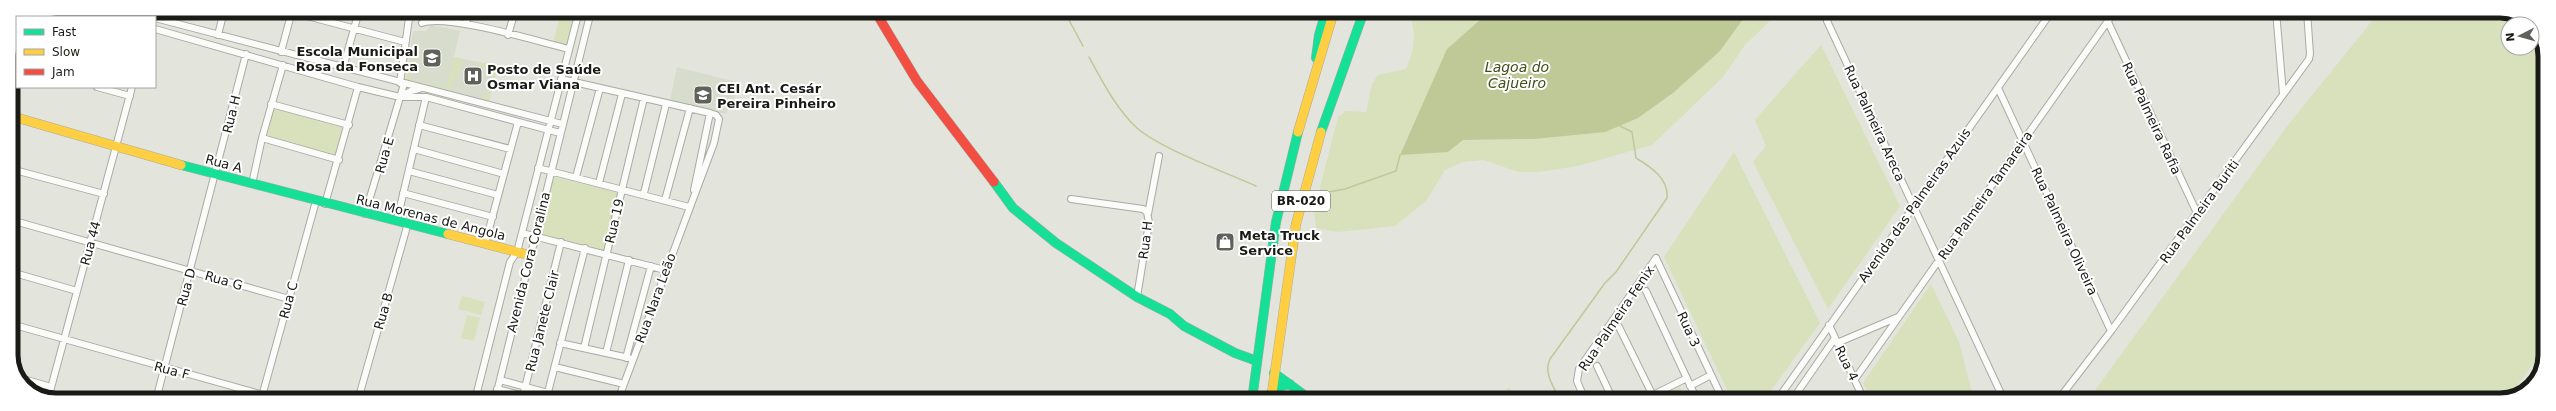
<svg xmlns="http://www.w3.org/2000/svg" width="2556" height="411" font-family="'DejaVu Sans',sans-serif">
<rect width="100%" height="100%" fill="#e3e4dc"/>
<!-- built -->
<path fill="#d8dccc" d="M431,25L460,31L454,57L498,66L489,101L406,80L413,31H426Z
M677,67L741,83L726,114L670,101Z"/>
<!-- green -->
<path fill="#d8e1bc" d="M561,11H576L566,47L553,43Z
M1408,11H1490L1447,49L1448,152L1463,140L1534,139L1720,51L1749,11H1780L1745,45L1723,77L1652,145L1578,166L1538,172H1519L1483,160L1463,162L1445,170L1426,201L1395,226L1337,232L1316,228L1314,211L1338,117L1346,111L1366,112L1372,84L1378,75L1406,69C1415,49 1417,31 1408,11Z
M2378,11H2507L2532,24H2508V48H2532V24L2545,50V347L2510,396L2500,400H2088L2288,125L2368,26Z
M1821,45L1900,206L1828,309L1753,162L1766,146L1755,120Z
M454,57L463,59L458,78H455L450,91L406,80L409,59L414,60L410,79L447,88Z
M478,62L498,66L489,101L484,100L482,96L488,95L493,73L489,72V68L482,66L481,69L476,68Z
M274,109L345,128L338,153L335,155L267,136Z
M1734,152L1820,323L1764,400H1732L1664,257Z
M554,177L619,193L605,252L538,234Z
M1931,284L1959,342L1974,400H1872L1863,383Z
M462,296L485,302L481,315L458,309Z
M467,315L480,318L474,341L461,338Z
M1509,387L1516,400H1507L1501,396Z
M1680,387L1685,397L1679,400H1663L1661,396Z
M1286,390L1297,400H1276L1277,392Z"/>
<!-- water -->
<path fill="#bec997" d="M1490,11H1749L1720,51L1673,93L1638,118L1605,132L1534,139L1463,140L1448,152L1400,155L1447,49Z"/>
<g fill="none" stroke-linecap="round" stroke-linejoin="round">
<!-- stream -->
<path stroke="#bec997" stroke-width="1.5" d="M1064,11L1083,46
M1089,57C1102,81 1117,110 1137,128C1161,149 1225,172 1256,186
M1318,194L1345,189L1396,171L1400,155
M1560,400C1554,387 1543,373 1550,359L1605,283L1616,272L1667,198C1669,179 1651,167 1636,158L1632,132L1620,126"/>
<defs>
<path id="street" d="M288,11L405,42
M1832,11L1827,21L2004,400
M2276,11L2283,94
M47,14L57,17
M151,17L153,11
M155,18L562,124
M2108,22L2197,213
M422,23C446,13 539,42 569,49
M466,23L469,11
M155,29L358,87L400,97H426L560,133
M218,35L224,11
M508,35L515,11
M281,52L292,11
M11,64L17,66
M343,68L359,11
M561,79L710,113L716,115L719,119L714,143L618,400
M400,83L410,11
M97,87L130,96
M1998,88L2111,331
M400,97L411,91L419,89
M271,104L349,125
M419,125L510,149
M262,138L339,160
M414,149L504,174
M538,168L689,207
M11,169L104,194
M409,171L498,195
M576,177L600,88
M599,183L622,94
M252,184L262,138L283,65
M694,190L710,113
M403,193L493,217
M644,193L666,104
M1071,199L1143,209L1147,212L1149,223L1137,297
M665,200L690,108
M325,204L358,87
M365,214L404,84
M1148,214L1159,156
M11,220L289,299
M397,220L426,97
M522,233L665,270
M485,244L518,122
M1656,258L1723,400
M11,272L77,291
M1646,291L1697,400
M11,324L281,400
M1829,325L1864,400
M1619,327L1655,400
M560,343L629,358
M1837,343L1898,317
M584,348L644,98
M606,353L629,260
M626,358L651,266
M1597,366L1613,400
M555,367L624,384
M20,378L51,387
M1855,379L2115,11
M500,380L574,400
M1690,386L1711,375
M497,389L540,400
M1653,395L1687,378
M48,399L132,87
M156,400L246,54
M261,400L316,201
M358,400L408,223
M475,400L510,262L517,252L579,11
M495,400L591,11
M522,400L561,242
M546,400L585,248
M1585,400L1577,381L1579,369L1656,258
M1777,400L2052,11
M1792,400L1835,338
M2058,400L2111,331L2309,59L2310,54L2307,11"/>
<path id="fast" d="M1316,58L1319,35L1326,11
M1321,132L1364,11
M181,165L448,234
M994,182L1013,208L1056,243L1137,297L1170,314L1184,326L1235,353L1257,361
M1274,373L1311,400
M1272,392L1278,387L1290,384
M1252,400L1276,222L1298,132"/>
<path id="slow" d="M11,116L181,165
M1298,132L1334,11
M448,234L529,255
M1271,400L1296,224L1321,132"/>
<path id="jam" d="M875,11L917,81L994,182"/>
</defs>
<!-- street casing -->
<use href="#street" stroke="#a9aba4" stroke-width="8"/>
<!-- fast casing -->
<use href="#fast" stroke="#a9aba4" stroke-width="10"/>
<!-- slow casing -->
<use href="#slow" stroke="#a9aba4" stroke-width="10"/>
<!-- jam casing -->
<use href="#jam" stroke="#a9aba4" stroke-width="10"/>
<!-- street -->
<use href="#street" stroke="#fbfbfa" stroke-width="6"/>
<!-- fast -->
<use href="#fast" stroke="#16e098" stroke-width="9"/>
<!-- slow -->
<use href="#slow" stroke="#ffcf43" stroke-width="9"/>
<!-- jam -->
<use href="#jam" stroke="#f24e42" stroke-width="9"/>
</g>
<!-- icons -->
<defs>
<symbol id="school-square" viewBox="-11 -11 22 22"><rect x="-9" y="-9" width="18" height="18" rx="4" fill="#60615b" stroke="#fff"/><path d="M0-5L7-2L0 1L-7-2ZM-4 1L0 2.5L4 1V4Q0 6-4 4Z" fill="#fff"/></symbol>
<symbol id="hospital-square" viewBox="-11 -11 22 22"><rect x="-9" y="-9" width="18" height="18" rx="4" fill="#60615b" stroke="#fff"/><path d="M-5-5h3v3.5h4V-5h3V5h-3V1.5h-4V5h-3Z" fill="#fff"/></symbol>
<symbol id="shop-square" viewBox="-11 -11 22 22"><rect x="-9" y="-9" width="18" height="18" rx="4" fill="#60615b" stroke="#fff"/><path d="M-5-2.5h2.3a2.7 3.5 0 0 1 5.4 0H5L5.5 6h-11ZM-1.5-2.5h3a1.5 2.3 0 0 0-3 0Z" fill="#fff"/></symbol>
</defs>
<g fill-rule="evenodd">
<use href="#school-square" x="421" y="47" width="22" height="22"/>
<use href="#hospital-square" x="462" y="65" width="22" height="22"/>
<use href="#school-square" x="692" y="84" width="22" height="22"/>
<use href="#shop-square" x="1214" y="231" width="22" height="22"/>
</g>
<g text-anchor="middle" stroke-width="4" stroke-linejoin="round" paint-order="stroke">
<!-- shield labels -->
<rect fill="#fff" stroke="#5f5f5c" stroke-width="1" x="1272" y="191" width="58" height="20" rx="3"/>
<g font-size="12" font-weight="bold" fill="#1a1b16">
<text x="1301" y="205">BR-020</text>
</g>
<!-- poi labels -->
<g font-size="13" font-weight="bold" fill="#1a1b16" stroke="#fff" text-anchor="start">
<text x="418" y="56" text-anchor="end">Escola Municipal<tspan x="418" dy="15">Rosa da Fonseca</tspan></text>
<text x="487" y="74">Posto de Saúde<tspan x="487" dy="15">Osmar Viana</tspan></text>
<text x="717" y="93">CEI Ant. Cesár<tspan x="717" dy="15">Pereira Pinheiro</tspan></text>
<text x="1239" y="240">Meta Truck<tspan x="1239" dy="15">Service</tspan></text>
</g>
<!-- street labels -->
<g font-size="13" fill="#1a1b16" stroke="#fff">
<text transform="translate(231 114) rotate(-76)" y="5">Rua H</text>
<text transform="translate(2152 118) rotate(65)" y="5">Rua Palmeira Rafia</text>
<text transform="translate(1875 123) rotate(65)" y="5">Rua Palmeira Areca</text>
<text transform="translate(384 155) rotate(-74)" y="5">Rua E</text>
<text transform="translate(224 163) rotate(15)" y="5">Rua A</text>
<text transform="translate(1985 195) rotate(-55)" y="5">Rua Palmeira Tamareira</text>
<text transform="translate(1914 205) rotate(-55)" y="5">Avenida das Palmeiras Azuis</text>
<text transform="translate(2199 211) rotate(-54)" y="5">Rua Palmeira Buriti</text>
<text transform="translate(431 217) rotate(14)" y="5">Rua Morenas de Angola</text>
<text transform="translate(614 221) rotate(-77)" y="5">Rua 19</text>
<text transform="translate(2065 231) rotate(65)" y="5">Rua Palmeira Oliveira</text>
<text transform="translate(1145 240) rotate(-83)" y="5">Rua H</text>
<text transform="translate(90 243) rotate(-75)" y="5">Rua 44</text>
<text transform="translate(528 262) rotate(-76)" y="5">Avenida Cora Coralina</text>
<text transform="translate(224 280) rotate(16)" y="5">Rua G</text>
<text transform="translate(186 287) rotate(-75)" y="5">Rua D</text>
<text transform="translate(655 298) rotate(-70)" y="5">Rua Nara Leão</text>
<text transform="translate(288 300) rotate(-75)" y="5">Rua C</text>
<text transform="translate(383 311) rotate(-74)" y="5">Rua B</text>
<text transform="translate(1616 318) rotate(-56)" y="5">Rua Palmeira Fenix</text>
<text transform="translate(542 321) rotate(-76)" y="5">Rua Janete Clair</text>
<text transform="translate(1689 329) rotate(65)" y="5">Rua 3</text>
<text transform="translate(1847 363) rotate(64)" y="5">Rua 4</text>
<text transform="translate(172 370) rotate(15)" y="5">Rua F</text>
</g>
<!-- water labels -->
<g font-size="14" font-style="italic" fill="#424c19" stroke="#fff">
<text x="1517" y="72">Lagoa do<tspan x="1517" dy="16">Cajueiro</tspan></text>
</g>
</g>
<!-- crop -->
<path d="M0 0H2556V411H0ZM56 18H2500A38 38 0 0 1 2538 56V355A38 38 0 0 1 2500 393H56A38 38 0 0 1 18 355V56A38 38 0 0 1 56 18Z" fill="#fff" fill-rule="evenodd"/>
<path fill="none" stroke="#1a1b16" stroke-width="5" d="M56 18H2500A38 38 0 0 1 2538 56V355A38 38 0 0 1 2500 393H56A38 38 0 0 1 18 355V56A38 38 0 0 1 56 18Z"/>
<!-- legend -->
<rect x="16" y="16" width="140" height="72" fill="#ffffff" stroke="#a3a4a2"/>
<rect x="24" y="29" width="20" height="6" fill="#16e098" stroke="#a3a4a2"/>
<text x="52" y="36" font-size="12" fill="#1a1b16">Fast</text>
<rect x="24" y="49" width="20" height="6" fill="#ffcf43" stroke="#a3a4a2"/>
<text x="52" y="56" font-size="12" fill="#1a1b16">Slow</text>
<rect x="24" y="69" width="20" height="6" fill="#f24e42" stroke="#a3a4a2"/>
<text x="52" y="76" font-size="12" fill="#1a1b16">Jam</text>
<!-- north arrow -->
<g transform="translate(2520 36) rotate(264)"><circle r="19" fill="#ffffff" stroke="#a3a4a2"/>
<path d="M0-3L7 15L0 10L-7 15Z" fill="#60615b"/>
<text y="-6" font-size="11" font-weight="bold" text-anchor="middle" fill="#1a1b16">N</text>
</g>
</svg>
